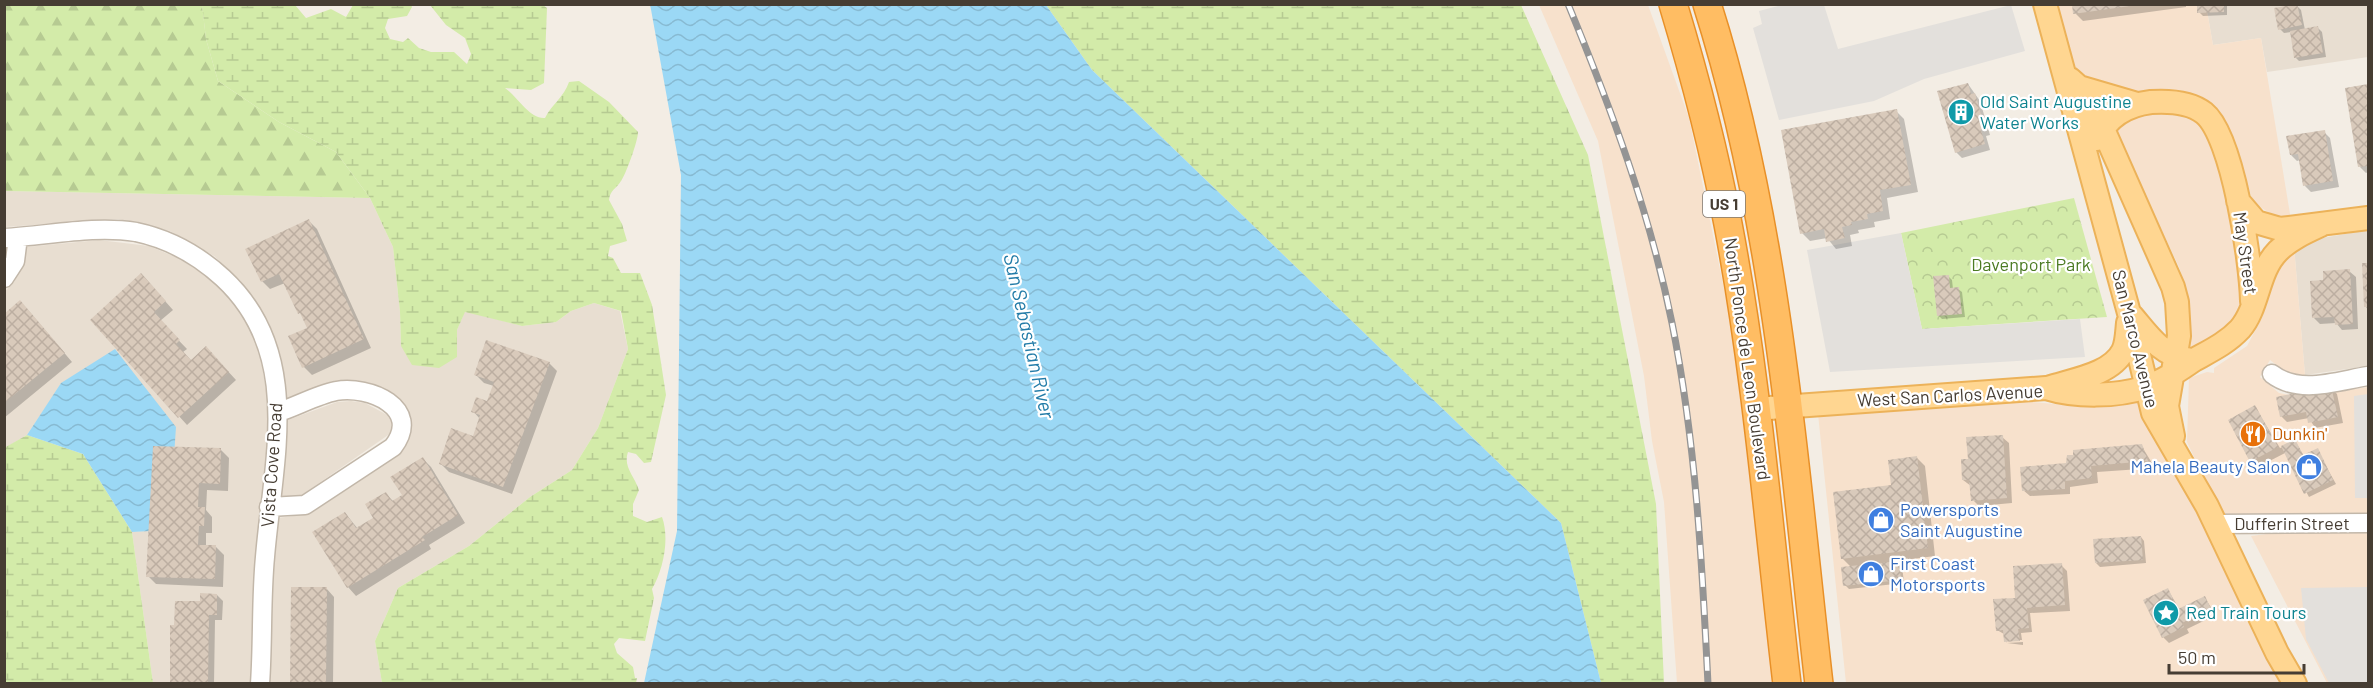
<svg xmlns="http://www.w3.org/2000/svg" width="2373" height="688" font-family="Barlow,sans-serif">
<defs>
<pattern id="forest-firs" width="22" height="20" patternUnits="userSpaceOnUse" patternTransform="scale(1.5)"><rect width="22" height="20" fill="#d3eba9"/><path d="M5 1l3.5 6h-7zM16 11l3.5 6h-7z" fill="#b6ca92"/></pattern>
<pattern id="wetland-marsh" width="20" height="14" patternUnits="userSpaceOnUse" patternTransform="scale(1.5)"><rect width="20" height="14" fill="#d3eba9"/><path d="M1 5h8M5 5V1M11 12h8M15 12V8" fill="none" stroke="#b6ca92"/></pattern>
<pattern id="park-crowns" width="20" height="18" patternUnits="userSpaceOnUse" patternTransform="scale(1.5)"><rect width="20" height="18" fill="#d3eba9"/><path d="M2 6a3 3 0 1 1 6 0M12 15a3 3 0 1 1 6 0" fill="none" stroke="#b6ca92"/></pattern>
<pattern id="water-waves" width="16" height="10" patternUnits="userSpaceOnUse" patternTransform="scale(1.5)"><rect width="16" height="10" fill="#9bd8f5"/><path d="M0 5q4-4 8 0t8 0" fill="none" stroke="#87bad2"/></pattern>
<pattern id="building-cross-hatch" width="8" height="8" patternUnits="userSpaceOnUse" patternTransform="scale(1.5)"><rect width="8" height="8" fill="#d9cabb"/><path d="M0 0l8 8M0 8l8-8" fill="none" stroke="#bcaea1"/></pattern>
</defs>
<rect width="100%" height="100%" fill="#f3ede4"/>
<!-- residential -->
<path fill="#e8ded1" d="M2206,5H2368V57L2267,72L2261,38L2213,45Z
M5,191L370,198L393,247L400,312L401,346L457,357V330L465,311L522,326L556,322L571,311L594,303L620,311L628,349L598,428L572,470L530,497L469,546L398,588L375,641L382,683H270L273,567L277,518L310,514L397,456L406,445L411,429V416L405,404L371,383L352,380L332,381L287,398L281,357L269,323L240,280L214,256L170,231L118,219L5,227Z
M2368,230V366L2305,375L2294,246L2305,241Z
M99,240L149,246L178,258L204,274L228,296L245,320L259,348L270,414L255,565L251,683H153L132,532L169,529L61,384L27,435L5,448V291L14,282L23,266L26,247Z
M351,401L365,403L391,417V433L302,495L279,497L288,420L337,402Z"/>
<!-- commercial -->
<path fill="#f7e1cc" d="M1539,5H1648L1689,118L1731,323L1774,683H1677L1664,502L1652,441L1644,376L1598,141Z
M2055,5H2206L2213,45L2261,38L2291,220L2275,216L2260,207L2252,198L2231,137L2220,116L2142,91L2136,93L2086,80L2083,74L2080,75L2072,68Z
M2165,112L2198,122L2206,131L2225,173L2246,309L2204,350L2190,349L2188,296L2179,267L2114,130L2120,122L2138,115Z
M2294,246L2305,375L2288,374L2270,360L2260,377L2279,393L2301,397L2368,387V513L2221,514L2187,442L2189,378L2207,372L2214,373V368L2247,346L2263,316L2270,274Z
M2140,399L2285,683H1846L1818,414L2031,402L2066,405L2102,403Z
M2275,533H2368V683H2327L2251,536Z"/>
<!-- forest -->
<path fill="url(#forest-firs)" d="M202,4L206,39L218,81L279,122L336,152L370,198L5,191V5Z"/>
<!-- wetland -->
<path fill="url(#wetland-marsh)" d="M522,4L543,5L547,8L544,83L531,90L505,88C518,97 529,119 545,118C552,104 564,97 569,82L579,81L609,102L638,132C638,141 626,174 621,181C616,189 610,190 609,200L622,224L627,241L610,246L608,256L613,258L621,273H640L652,305L666,395L651,462L644,463L636,454L628,452C623,467 634,475 639,490L633,504V516L647,522L662,517C670,539 663,570 652,589L654,598L645,641L619,638L614,644L617,653L633,667L635,678H637L636,683H382L375,641L398,588L469,546L530,497L572,470L598,428L628,349L621,311L594,303L571,311L556,322L522,326L465,312L457,330V357L439,368L412,365L401,346L400,312L393,247L370,198L336,152L279,122L218,81L206,39L202,5H295L306,18L331,9L346,17L353,5H411L412,7L407,16L388,19L385,28L390,39L403,42L408,38L419,48L431,52H454L467,64L471,54L465,38L446,25L430,5Z
M1046,5H1521L1588,155L1656,504L1664,683H1601L1561,523L1092,70Z
M27,435L83,454L132,532L153,683H5L4,448Z"/>
<!-- park -->
<path fill="url(#park-crowns)" d="M2074,198L2107,317L1922,329L1901,233Z"/>
<!-- parking -->
<path fill="#e3e0dc" d="M1782,5H1824L1838,49L2011,5L2025,51L1924,79L1874,101L1779,120L1753,28L1762,24L1759,11Z
M1901,233L1922,329L2080,319L2085,357L1830,372L1807,250Z
M2368,394V498H2355L2354,396Z
M2368,587V683H2329L2306,639L2301,588Z"/>
<!-- water -->
<path fill="url(#water-waves)" d="M650,4L1046,5L1092,70L1561,523L1601,683H644L677,531L681,175Z
M115,349L176,427L169,530L132,532L83,454L27,435L61,383Z"/>
<!-- shadow -->
<path fill="#0003" d="M2074,4H2186V7L2083,21L2075,13Z
M2199,4H2227V15L2203,16L2199,12Z
M2297,6L2301,10L2305,30L2318,28L2322,32L2326,57L2299,61L2295,57L2291,32L2284,33L2280,29Z
M1968,84L1980,101L1990,135L1986,136L1990,150L1962,158L1956,152Z
M2368,85V172L2366,173L2360,167L2346,89Z
M1896,111L1904,119L1918,192L1887,198L1890,219L1874,222L1875,227L1858,230L1859,233L1850,235L1852,246L1836,249L1827,238L1810,241L1802,233Z
M2324,132L2330,138L2339,187L2311,192L2305,186L2300,160L2297,161L2291,155Z
M309,221L317,229L371,348L312,375L304,367L309,329L285,283L270,289L262,281Z
M2368,264V310L2366,307L2363,265Z
M2349,271L2356,277L2358,329L2342,330L2336,323L2320,324L2314,318L2325,282Z
M1948,276L1952,280L1953,289H1958L1962,292L1965,317L1942,319L1938,315Z
M149,283L173,310L160,321L187,349L183,352L191,361L214,356L236,380L187,425L92,320Z
M28,310L72,362L4,418V343Z
M549,363L557,371L512,494L449,472L441,464L474,438L480,419L473,411L488,403L494,386L484,383L476,375Z
M2331,388L2337,394L2343,423L2315,428L2309,418L2287,422L2281,416Z
M2255,407L2280,448L2295,441L2304,456L2317,450L2336,484L2309,497L2285,453L2258,467L2230,421Z
M2002,437L2009,443L2012,503L1979,506L1973,500L1971,486L1963,480L1969,460Z
M2141,445L2155,468L2097,472L2098,483L2070,487V494L2030,496L2023,490L2067,465Z
M155,447L221,450L229,458L228,491L207,490L206,510L212,517V533H206V546L216,547L224,555L223,587L156,584L148,576Z
M1917,458L1925,466L1935,556L1896,561L1902,566L1904,583L1849,589L1845,585L1852,568L1842,558Z
M423,459L431,467L465,523L429,545L431,549L356,596L348,587L314,533L345,513L358,529L375,518L386,494L394,502L404,496Z
M2141,537L2144,541L2146,563L2100,567L2096,563Z
M2061,565L2067,571L2070,611L2030,613L2032,632L2021,633L2022,640H2007V643L2004,634L1997,630L2017,599Z
M326,588L334,597L333,684H291Z
M2168,590L2180,610L2205,598L2216,615L2187,629L2189,633L2169,643L2163,637Z
M217,595L223,601L222,620H215L214,684H172L176,627L202,603Z
M2023,642V645L2007,643Z"/>
<!-- building -->
<path fill="url(#building-cross-hatch)" d="M2072,4H2130V6L2073,14Z
M2197,4H2224V12L2197,13Z
M2297,4L2302,25L2278,30L2274,8Z
M2318,26L2323,53L2294,58L2290,31Z
M1968,83L1971,94L1975,93L1985,129L1981,130L1985,144L1955,153L1937,91Z
M2368,84V166L2358,167L2345,88Z
M1897,109L1911,185L1880,190L1883,211L1867,214L1868,219L1851,222L1852,225L1842,227L1845,238L1826,242L1824,229L1800,234L1781,130Z
M2325,130L2333,181L2303,186L2298,154L2290,155L2286,136Z
M309,219L364,339L302,368L288,336L307,328L300,313L298,314L279,274L261,282L245,249Z
M2362,263H2368V307H2364Z
M2350,269L2353,324L2335,325L2334,317L2312,318L2310,281L2323,280V271Z
M141,273L166,301L154,312L180,340L176,344L191,360L206,346L229,372L178,418L90,320Z
M1949,275L1950,288L1959,287L1962,314L1937,316L1933,276Z
M20,300L65,353L4,403V314Z
M486,340L550,362L503,487L439,464L451,428L473,436L480,415L471,412L476,397L487,401L494,382L474,375Z
M2331,386L2338,417L2308,423L2306,412L2280,417L2276,397Z
M2255,405L2278,447L2250,462L2228,420Z
M2003,435L2007,498L1971,501L1969,480H1962L1961,459H1968L1966,437Z
M2295,439L2303,455L2318,448L2333,480L2304,494L2281,446Z
M2142,444L2148,461L2091,466L2092,478L2065,481V489L2022,491L2020,467L2066,463L2067,455H2073V450Z
M153,446L221,448L220,484L199,483L198,507H205L204,526H199L198,545H216L215,579L146,577Z
M1917,456L1928,548L1841,559L1833,492L1891,485L1888,460Z
M423,457L458,515L422,537L425,540L347,588L312,532L345,512L356,528L373,518L365,504L386,492L392,501L402,495L390,477Z
M2141,536L2143,560L2095,563L2093,539Z
M1899,561L1901,580L1843,586L1841,567Z
M2062,563L2065,605L2027,608L2029,628L2018,629L2020,641L2004,642L2003,630L1996,631L1993,599L2015,598L2013,566Z
M291,587H327L326,684H290Z
M2168,588L2178,609L2205,596L2211,609L2182,623L2184,627L2162,638L2143,600Z
M200,593L217,594V615H209L208,684H170V625H174L175,601H200Z"/>
<g fill="none" stroke-linecap="round" stroke-linejoin="round">
<defs>
<path id="minor" d="M4,238C47,236 93,225 136,232C169,239 198,255 223,278C304,353 273,460 265,557C261,598 263,641 260,684
M4,278L15,261L18,237
M2272,374C2299,395 2337,381 2368,376
M269,507L305,505L393,447C423,408 369,385 336,391C317,395 297,406 279,412
M2216,524L2368,523"/>
<path id="major" d="M2045,4L2129,313L2153,413L2207,506L2277,653L2295,684
M2070,79L2079,87L2103,129L2173,287L2177,302L2179,336L2167,406L2173,436
M2079,87L2137,104
M2097,139C2107,117 2127,105 2151,102C2167,101 2190,102 2204,113C2233,136 2251,262 2252,301
M2238,201L2256,222L2280,229L2368,218
M2132,316C2149,336 2160,354 2187,359
M2048,388C2071,380 2111,375 2123,351C2127,343 2127,332 2128,323
M1755,409L2046,388C2075,397 2117,397 2146,387C2164,381 2179,370 2194,360C2210,351 2227,343 2240,329C2259,307 2257,272 2278,251C2290,239 2306,232 2321,225"/>
<path id="highway" d="M1673,4C1695,77 1714,150 1728,224C1757,376 1769,531 1787,684
M1707,4C1777,224 1793,456 1819,684"/>
</defs>
<!-- minor casing -->
<use href="#minor" stroke="#c2b7a9" stroke-width="21"/>
<!-- major casing -->
<use href="#major" stroke="#ecb259" stroke-width="26"/>
<!-- highway casing -->
<use href="#highway" stroke="#e89028" stroke-width="30"/>
<!-- minor -->
<use href="#minor" stroke="#fff" stroke-width="18"/>
<!-- major -->
<use href="#major" stroke="#ffd691" stroke-width="22"/>
<!-- highway -->
<use href="#highway" stroke="#ffbd63" stroke-width="27"/>
<defs>
<path id="rail" d="M1568,4C1611,108 1650,213 1672,323C1696,443 1702,562 1708,684"/>
</defs>
<!-- rail casing -->
<use href="#rail" stroke="#949494" stroke-width="7"/>
<!-- rail -->
<use href="#rail" stroke="#fff" stroke-width="4.5" stroke-dasharray="14" stroke-linecap="butt"/>
</g>
<!-- icons -->
<defs>
<symbol id="building-disc" viewBox="-11 -11 22 22"><circle r="9.5" fill="#0f9aa8" stroke="#fff"/><path d="M-4-6H4V6H1V3H-1V6H-4ZM-2.5-4.3h1.7v1.8h-1.7ZM.8-4.3h1.7v1.8H.8ZM-2.5-1h1.7V.8h-1.7ZM.8-1h1.7V.8H.8Z" fill="#fff"/></symbol>
<symbol id="restaurant-disc" viewBox="-11 -11 22 22"><circle r="9.5" fill="#e8710a" stroke="#fff"/><path d="M-5-6h1v4h1v-4h1v4h1v-4h1v5L-1.5 .5V6h-2V.5L-5-1ZM5-6V6H3V1.5H1.5Q1.5-4 5-6Z" fill="#fff"/></symbol>
<symbol id="shop-disc" viewBox="-11 -11 22 22"><circle r="9.5" fill="#3f7fe0" stroke="#fff"/><path d="M-5-2.5h2.3a2.7 3.5 0 0 1 5.4 0H5L5.5 6h-11ZM-1.5-2.5h3a1.5 2.3 0 0 0-3 0Z" fill="#fff"/></symbol>
<symbol id="sight-disc" viewBox="-11 -11 22 22"><circle r="9.5" fill="#0f9aa8" stroke="#fff"/><path d="M0-6L1.8-2.2L6-1.7L2.9 1.2L3.7 5.4L0 3.3L-3.7 5.4L-2.9 1.2L-6-1.7L-1.8-2.2Z" fill="#fff"/></symbol>
</defs>
<g fill-rule="evenodd">
<use href="#building-disc" x="1946" y="97" width="30" height="30"/>
<use href="#restaurant-disc" x="2238" y="419" width="30" height="30"/>
<use href="#shop-disc" x="2294" y="452" width="30" height="30"/>
<use href="#shop-disc" x="1866" y="505" width="30" height="30"/>
<use href="#shop-disc" x="1856" y="559" width="30" height="30"/>
<use href="#sight-disc" x="2151" y="598" width="30" height="30"/>
</g>
<g text-anchor="middle" stroke-width="4.5" stroke-linejoin="round" paint-order="stroke">
<!-- shield labels -->
<rect fill="#fff" stroke="#7e7770" stroke-width="1.5" x="1703" y="191" width="42" height="26" rx="4.5"/>
<g font-size="16" font-weight="bold" fill="#463d33">
<text x="1724" y="210">US 1</text>
</g>
<!-- culture labels -->
<g font-size="18" fill="#0d838f" stroke="#fff" text-anchor="start">
<text x="1980" y="108">Old Saint Augustine<tspan x="1980" dy="21">Water Works</tspan></text>
<text x="2186" y="619">Red Train Tours</text>
</g>
<!-- street labels -->
<g font-size="18" fill="#463d33" stroke="#fff">
<text transform="translate(2245 253) rotate(82)" y="6">May Street</text>
<text transform="translate(2135 339) rotate(76)" y="6">San Marco Avenue</text>
<text transform="translate(1747 359) rotate(82)" y="6">North Ponce de Leon Boulevard</text>
<text transform="translate(1950 396) rotate(-3)" y="6">West San Carlos Avenue</text>
<text transform="translate(272 465) rotate(-86)" y="6">Vista Cove Road</text>
<text x="2292" y="530">Dufferin Street</text>
</g>
<!-- park labels -->
<g font-size="18" fill="#4c7b23" stroke="#fff">
<text x="2031" y="271">Davenport Park</text>
</g>
<!-- food labels -->
<g font-size="18" fill="#c56008" stroke="#fff" text-anchor="start">
<text x="2272" y="440">Dunkin'</text>
</g>
<!-- shop labels -->
<g font-size="18" fill="#366cbe" stroke="#fff" text-anchor="start">
<text x="2290" y="473" text-anchor="end">Mahela Beauty Salon</text>
<text x="1900" y="516">Powersports<tspan x="1900" dy="21">Saint Augustine</tspan></text>
<text x="1890" y="570">First Coast<tspan x="1890" dy="21">Motorsports</tspan></text>
</g>
<!-- water labels -->
<g font-size="20" font-style="italic" fill="#237ca8" stroke="#fff">
<text transform="translate(1029 336) rotate(77)" y="7">San Sebastian River</text>
</g>
</g>
<!-- border -->
<rect width="2373" height="688" fill="none" stroke="#463d33" stroke-width="12"/>
<!-- scale -->
<path d="M2169 664v9h135v-9" fill="none" stroke="#463d33" stroke-width="3"/>
<text x="2178" y="664" font-size="18" fill="#463d33" stroke="#ffffff" stroke-width="4.5" paint-order="stroke">50 m</text>
</svg>
